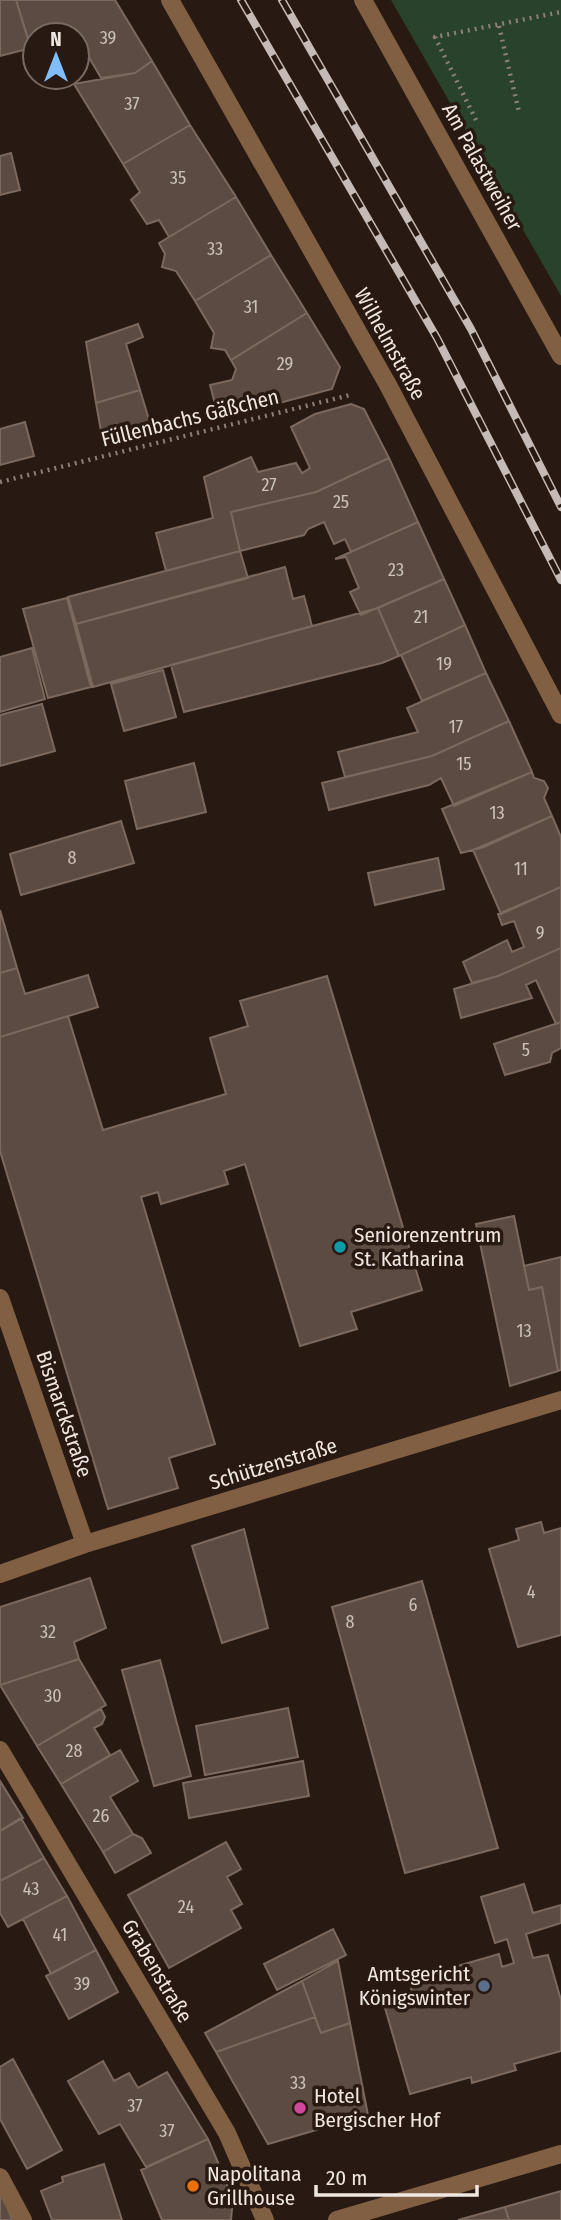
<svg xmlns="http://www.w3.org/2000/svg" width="561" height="2220" font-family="'Fira Sans Condensed',sans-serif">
<rect width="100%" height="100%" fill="#281912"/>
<!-- green -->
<path fill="#28422b" d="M391,0H561V296Z"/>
<!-- building -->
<path fill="#5c4b42" stroke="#7b6960" stroke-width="2" d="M0,0H16L31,48L0,56Z
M16,0H115L152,61L135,73L101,78L80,42L77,43V35H35L33,56Z
M152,61L190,125L123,164L74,84L135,73Z
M190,125L236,197L169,237L159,220L147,224L131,200L140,192L123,164Z
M11,153L20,190L0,195V156Z
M236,197L271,255L195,301L176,271L162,267L165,254L159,243Z
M271,255L307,313L231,360L225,350L211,348L214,333L195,301Z
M307,313L340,367L332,389L219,419L210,385L232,380L236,369L231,360Z
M138,324L143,337L126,344L140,390L96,403L86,342Z
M140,390L150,423L102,437L96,403Z
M351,404L364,409L389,458L316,492L231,512L240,551L166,571L156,533L213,518L204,477L251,457L258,472L296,463L302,473L310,468L291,427L315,414Z
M25,422L34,456L0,465V429Z
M389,458L418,522L351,552L345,539L334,544L324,522L308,529L304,535L240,551L231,512L316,492Z
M418,522L444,579L361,615L350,592L359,588L346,557L335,559Z
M240,551L248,578L76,624L68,597Z
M285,567L293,599L304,596L312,626L93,687L76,624Z
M444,579L465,625L399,656L378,608Z
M67,598L91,687L48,698L23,609Z
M378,608L399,656L382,663L184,712L171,665Z
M465,625L486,673L422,701L401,655Z
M32,648L45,699L0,712V657Z
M163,670L176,717L124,731L111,684Z
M486,673L509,721L432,756L345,777L338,752L418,732L407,708Z
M42,704L55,751L0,766V715Z
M509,721L532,772L454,806L441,778L429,785L329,810L322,783L432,756Z
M194,763L206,812L137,829L125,781Z
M532,772L534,778L544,781L548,788L544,798L552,816L484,847L461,853L442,809Z
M552,816L561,837V887L501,914L473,850Z
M121,821L134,863L21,895L10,854Z
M438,858L444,889L375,905L368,873Z
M561,887V948L498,976L472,983L463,962L507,940L512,952L524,947L514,921L502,925L498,914Z
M0,910L17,968L0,973Z
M561,948V1022L556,1024L536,980L526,985L532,998L461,1018L454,989L498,976Z
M17,968L25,994L88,975L98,1007L0,1037V973Z
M327,976L422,1290L351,1312L357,1329L300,1346L245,1164L224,1171L228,1184L161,1204L158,1192L141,1197L215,1444L169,1458L178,1488L108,1509L0,1151V1037L68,1016L103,1130L226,1094L210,1038L248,1026L240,1001Z
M561,1022V1048L552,1053L550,1062L505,1075L494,1044Z
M514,1216L529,1290L542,1287L558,1371L510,1386L476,1224Z
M561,1257V1370L558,1371L542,1287L529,1290L524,1266Z
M541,1522L544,1533L561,1528V1635L518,1647L489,1549L519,1540L516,1529Z
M244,1529L268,1628L222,1643L192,1546Z
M90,1578L106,1628L74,1642L79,1659L0,1685V1607Z
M422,1581L498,1848L405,1873L332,1607Z
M79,1659L106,1705L37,1746L0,1685Z
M160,1660L191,1776L154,1786L122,1670Z
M288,1708L298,1757L205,1775L196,1726Z
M101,1709L105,1717L102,1724L94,1728L110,1755L61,1784L37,1746Z
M120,1750L138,1781L110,1797L133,1834L103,1852L61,1784Z
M303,1761L309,1796L189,1818L183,1783Z
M0,1781L23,1818L0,1831Z
M21,1818L44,1858L0,1881V1831Z
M133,1834L142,1838L151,1853L115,1873L103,1852Z
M226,1842L241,1869L227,1877L242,1904L231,1910L241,1928L169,1968L128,1895Z
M44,1858L67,1896L8,1927L0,1913V1881Z
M524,1884L533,1913L561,1905V1923L526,1934L533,1958L548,1955L561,2000V2051L514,2064L516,2070L472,2083L471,2077L410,2094L383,2001L412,1992L409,1980L499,1954L502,1967L514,1963L507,1939L495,1943L481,1897Z
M67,1896L96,1950L51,1974L23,1919Z
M333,1929L346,1955L277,1990L264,1964Z
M96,1950L118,1992L69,2019L46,1976Z
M338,1961L350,2023L321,2033L302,1981Z
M302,1981L315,2017L216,2052L205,2033Z
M315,2017L321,2033L350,2023L368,2115L268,2144L216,2052Z
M13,2059L62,2150L27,2169L0,2119V2067Z
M103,2061L114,2081L129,2073L138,2088L167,2072L208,2139L146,2167L120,2124L99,2134L68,2081Z
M208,2139L233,2198L231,2220H162L141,2170Z
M104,2164L122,2220H52L41,2191L63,2182L62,2177Z
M0,2186L12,2220H0Z
M561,2191V2220H509L505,2207Z
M505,2207L509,2220H458Z"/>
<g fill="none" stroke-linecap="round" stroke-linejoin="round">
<!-- path -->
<path stroke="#8c7f79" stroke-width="4.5" stroke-dasharray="2 5" stroke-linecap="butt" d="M499,26L519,112
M476,120L435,37L561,12
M0,482L350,395"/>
<!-- minor -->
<path stroke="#815f42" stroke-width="18" d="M170,0L388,385L561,715
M363,0L561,356
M0,1298L85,1544
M0,1574L85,1544L561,1400
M0,1750L227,2133L265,2220
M0,2177L23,2220
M337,2220L561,2154"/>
<defs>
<path id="rail" d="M241,0L437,338L561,580
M282,0L471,329L561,507"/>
</defs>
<!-- rail casing -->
<use href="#rail" stroke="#c5bab5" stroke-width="8"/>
<!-- rail -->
<use href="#rail" stroke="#281912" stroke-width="5" stroke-dasharray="16" stroke-linecap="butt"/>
</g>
<!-- markers -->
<circle fill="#0f9aa8" stroke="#281912" stroke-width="2.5" cx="340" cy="1247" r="7"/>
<circle fill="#5c6f8a" stroke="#281912" stroke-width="2.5" cx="484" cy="1986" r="7"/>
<circle fill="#d1479c" stroke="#281912" stroke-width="2.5" cx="300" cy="2108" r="7"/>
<circle fill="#e8710a" stroke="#281912" stroke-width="2.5" cx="193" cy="2186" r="7"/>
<g text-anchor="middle" stroke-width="7" stroke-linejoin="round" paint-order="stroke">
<!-- number labels -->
<g font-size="18" fill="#ccc0ba">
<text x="108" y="44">39</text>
<text x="132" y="110">37</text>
<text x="178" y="184">35</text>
<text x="215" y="255">33</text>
<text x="251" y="313">31</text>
<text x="285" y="370">29</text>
<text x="269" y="491">27</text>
<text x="341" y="508">25</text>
<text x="396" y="576">23</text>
<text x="421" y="623">21</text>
<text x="444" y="670">19</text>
<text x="456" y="733">17</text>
<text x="464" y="770">15</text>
<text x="497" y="819">13</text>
<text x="72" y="864">8</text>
<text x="521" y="875">11</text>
<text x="540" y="939">9</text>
<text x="526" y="1056">5</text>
<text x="524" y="1337">13</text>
<text x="531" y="1598">4</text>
<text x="413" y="1611">6</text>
<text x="350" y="1628">8</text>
<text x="48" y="1638">32</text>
<text x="53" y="1702">30</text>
<text x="74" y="1757">28</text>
<text x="101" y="1822">26</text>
<text x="31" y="1895">43</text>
<text x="186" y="1913">24</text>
<text x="60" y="1941">41</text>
<text x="82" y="1990">39</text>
<text x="298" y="2089">33</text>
<text x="135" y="2112">37</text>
<text x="167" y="2137">37</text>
</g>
<!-- street labels -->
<g font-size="21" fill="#f1e7e2" stroke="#281912">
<text transform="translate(482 167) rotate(61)" y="7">Am Palastweiher</text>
<text transform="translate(390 344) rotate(61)" y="7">Wilhelmstraße</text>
<text transform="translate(190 418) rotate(-14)" y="7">Füllenbachs Gäßchen</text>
<text transform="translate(64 1414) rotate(71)" y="7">Bismarckstraße</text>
<text transform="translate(273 1464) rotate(-17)" y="7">Schützenstraße</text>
<text transform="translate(157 1971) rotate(59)" y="7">Grabenstraße</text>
</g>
<!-- poi labels -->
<g font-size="21" fill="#f1e7e2" stroke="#281912" text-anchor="start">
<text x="354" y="1242">Seniorenzentrum<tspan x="354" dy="24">St. Katharina</tspan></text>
<text x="470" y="1981" text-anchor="end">Amtsgericht<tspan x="470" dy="24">Königswinter</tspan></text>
<text x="314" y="2103">Hotel<tspan x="314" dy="24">Bergischer Hof</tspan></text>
<text x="207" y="2181">Napolitana<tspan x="207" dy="24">Grillhouse</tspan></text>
</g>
</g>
<!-- north arrow -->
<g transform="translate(56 56)"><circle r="33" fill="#281912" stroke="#786b65" stroke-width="2"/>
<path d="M0-5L12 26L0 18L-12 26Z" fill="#81bdfa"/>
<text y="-10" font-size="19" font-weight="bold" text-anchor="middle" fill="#f1e7e2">N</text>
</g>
<!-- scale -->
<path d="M316 2185v10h161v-10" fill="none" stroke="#f1e7e2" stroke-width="3.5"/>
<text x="326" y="2185" font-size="21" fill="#f1e7e2" stroke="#281912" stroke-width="5" paint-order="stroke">20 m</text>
</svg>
